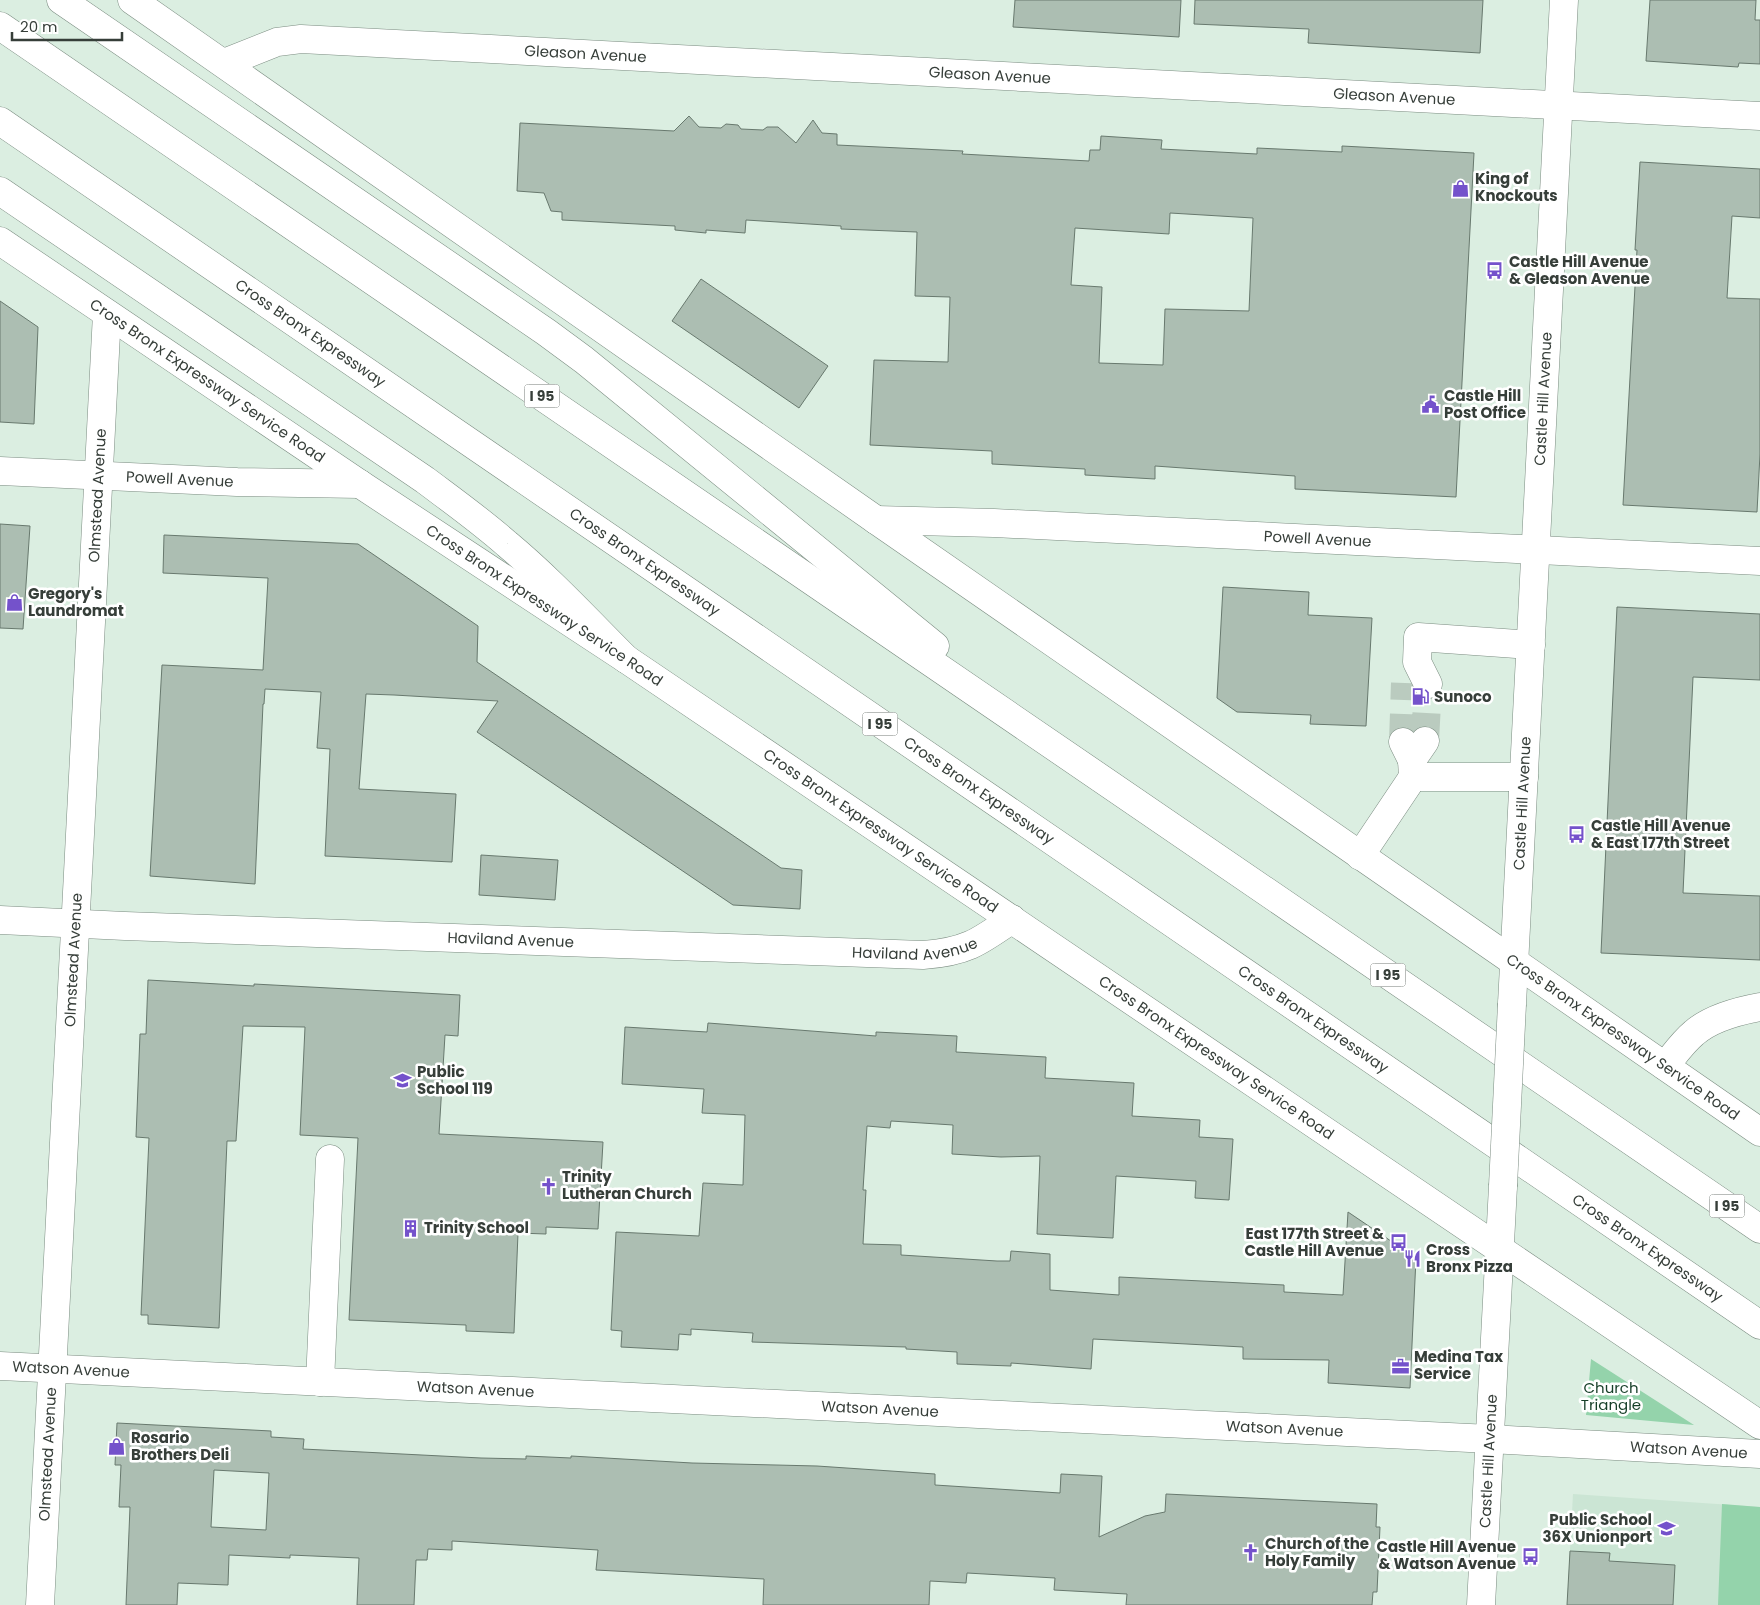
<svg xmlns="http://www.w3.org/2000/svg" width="1760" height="1605" font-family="Poppins,sans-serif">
<rect width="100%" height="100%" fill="#dbeee1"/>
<!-- built -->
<path fill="#cbe5d4" d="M1573,1494L1760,1507V1605H1567Z"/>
<!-- green -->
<path fill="#94d3ab" d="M1591,1359L1694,1425L1586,1415Z
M1722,1504L1760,1507V1605H1718Z"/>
<!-- building -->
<path fill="#acbeb2" stroke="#68796e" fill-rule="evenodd" d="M1015,0H1181L1179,37L1013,27Z
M1195,0H1483L1480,53L1308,43L1309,29L1194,24Z
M1650,0H1756L1755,20H1760V64L1739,63L1738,67L1646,61Z
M689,116L699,127L721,128L726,124L738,125L741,129L763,130L767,127H778L796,143L813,120L822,133L837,134V145L963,151L962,154L1089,161L1090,150H1100L1101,136L1162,140L1161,149L1257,154V148L1342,152V146L1474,153L1456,497L1295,489V476L1155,466V479L1085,475V469L992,464V451L870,445L874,360L948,362L950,297L915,296L917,232L841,229V226L746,220L745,233L706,230V233L675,230V226L562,220V212L551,211L544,193L517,191L520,123L674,131ZM1170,213L1253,218L1249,311L1165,309L1163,365L1099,363L1102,287L1071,285L1075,228L1169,234Z
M1640,162L1760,169V218L1732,216L1727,298L1760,299V454L1757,512L1623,505L1637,250H1635Z
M701,279L828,366L799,408L672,321Z
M0,301L38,327L34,424L0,422Z
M0,524L30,526L23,629L0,628Z
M164,535L358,544L478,626L477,662L781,868L802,870L800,909L733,905L477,732L498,701L394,695L366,694L359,789L456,794L452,862L325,856L330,749L317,748L321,692L265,689L264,704H263L255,884L150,876L162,665L263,670L268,578L163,573Z
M1223,587L1309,592L1308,615L1372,618L1366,726L1310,724L1311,715L1237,712L1217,698Z
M1617,607L1760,614V680L1693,677L1683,893L1760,896V960L1601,953Z
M481,855L558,860L555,900L479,895Z
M148,980L254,986V984L460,995L458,1036L445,1035L439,1134L603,1142L598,1229L546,1227V1234L518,1233L514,1333L466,1331V1325L349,1320L358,1138L300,1135L305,1027L243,1026L236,1141H227L219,1328L148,1324V1315H141L149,1138L136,1137L140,1034H146Z
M708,1023L876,1036V1032L957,1036L956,1052L1046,1057L1045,1078L1134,1083L1132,1116L1200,1120L1199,1137L1233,1139L1229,1200L1195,1198L1196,1181L1116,1176L1113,1238L1037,1234L1040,1156L1001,1157L952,1154L953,1125L891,1121L890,1128L867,1126L863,1190H866L863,1244L901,1245V1255L997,1261H1010L1011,1251L1050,1254V1290L1119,1295V1277L1284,1285V1292L1343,1295L1348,1212L1416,1258L1410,1388L1328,1383L1329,1360L1243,1359V1347L1093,1339L1091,1369L1011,1363V1366L957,1364V1352L906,1349V1347L752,1342L753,1333L691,1329V1335L679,1334L678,1350L621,1347L622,1331L611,1330L616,1232L699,1236L703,1183L743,1185L745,1115L702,1113L704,1089L622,1084L625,1027L707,1032Z
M117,1423L271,1431V1437L304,1439L303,1449L481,1458L526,1459V1456L571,1458V1456L692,1463L817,1466L935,1474V1485L1060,1493L1061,1474L1102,1476L1099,1537L1145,1516L1165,1512L1166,1494L1377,1504L1376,1527H1380L1377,1592H1373L1372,1605H1126L1127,1594L1054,1590L1055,1578L967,1573L966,1583L930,1581L929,1605H763L764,1579L596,1570L598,1550L452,1541V1550L428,1549L427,1560H416L414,1605H357L359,1558L290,1555V1558L229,1555L228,1585L178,1583L177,1605H126L130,1507H119L121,1465H115ZM214,1470L269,1473L266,1530L211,1527Z
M1570,1551L1610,1553L1609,1561L1675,1565L1673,1605H1567Z"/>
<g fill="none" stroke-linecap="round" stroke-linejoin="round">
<!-- minor-tunnel -->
<path stroke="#bacbbf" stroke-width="28" stroke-dasharray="28 14" stroke-linecap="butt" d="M1425,741L1428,684
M1403,742L1405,683"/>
<defs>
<g id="minor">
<path id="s1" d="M224,63L277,42L301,39L1760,116"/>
<path id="s2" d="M0,471L237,482L360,484"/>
<path id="s3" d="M876,520L994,523L1760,561"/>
<path d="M1428,684L1417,662L1418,637L1531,645"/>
<path d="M1403,742L1412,760L1425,741"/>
<path d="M1412,760L1413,777H1524"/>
<path d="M1360,856L1413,777"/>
<path id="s4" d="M0,920L125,926L923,955C965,952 978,943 1012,919"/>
<path d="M1665,1066C1674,1055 1683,1042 1694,1033C1711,1018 1738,1011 1760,1007"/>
<path id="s5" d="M0,1366L1490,1439L1760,1454"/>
<path d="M320,1382L330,1159"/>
<path id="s6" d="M40,1605L107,314"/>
</g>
<g id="major">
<path id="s7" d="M132,0L876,520L1760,1132"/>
<path id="s8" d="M0,241L360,484L626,659L1760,1425"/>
<path id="s9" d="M1512,1004L1564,0"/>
<path id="s10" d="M1481,1605L1503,1186"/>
</g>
<g id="highway">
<path d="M61,0L546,332L584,360L935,646"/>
<path d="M0,26L1760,1229"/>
<path id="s11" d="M0,121L1760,1325"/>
<path d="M0,191L425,480C453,501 481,521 507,544C549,579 587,620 626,659"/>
</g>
</defs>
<!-- minor casing -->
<use href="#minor" stroke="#7b8c81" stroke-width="29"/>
<!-- major casing -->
<use href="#major" stroke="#7b8c81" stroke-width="29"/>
<!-- highway casing -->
<use href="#highway" stroke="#7b8c81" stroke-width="29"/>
<!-- minor -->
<use href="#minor" stroke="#fff" stroke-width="28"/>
<!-- major -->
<use href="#major" stroke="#fff" stroke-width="28"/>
<!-- highway -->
<use href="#highway" stroke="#fff" stroke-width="28"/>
<defs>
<path id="major-bridge" d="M1503,1186L1512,1004"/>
</defs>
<!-- major-bridge casing -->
<use href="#major-bridge" stroke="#7b8c81" stroke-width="29" stroke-linecap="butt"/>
<!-- major-bridge -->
<use href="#major-bridge" stroke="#fff" stroke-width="28"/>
</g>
<!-- icons -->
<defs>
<symbol id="shop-bare" viewBox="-9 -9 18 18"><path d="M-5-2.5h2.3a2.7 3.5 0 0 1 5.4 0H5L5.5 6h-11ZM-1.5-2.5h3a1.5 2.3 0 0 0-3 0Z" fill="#7452cb" stroke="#fff" stroke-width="2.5" paint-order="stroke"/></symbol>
<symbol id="bus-bare" viewBox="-9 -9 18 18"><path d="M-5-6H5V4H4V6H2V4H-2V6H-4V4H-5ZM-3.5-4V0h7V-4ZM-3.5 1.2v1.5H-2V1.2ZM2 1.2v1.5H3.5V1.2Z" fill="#7452cb" stroke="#fff" stroke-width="2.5" paint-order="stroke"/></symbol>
<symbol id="civic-bare" viewBox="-9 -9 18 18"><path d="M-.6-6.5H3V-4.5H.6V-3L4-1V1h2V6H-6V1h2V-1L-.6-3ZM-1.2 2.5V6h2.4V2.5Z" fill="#7452cb" stroke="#fff" stroke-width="2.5" paint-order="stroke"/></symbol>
<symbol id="fuel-bare" viewBox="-9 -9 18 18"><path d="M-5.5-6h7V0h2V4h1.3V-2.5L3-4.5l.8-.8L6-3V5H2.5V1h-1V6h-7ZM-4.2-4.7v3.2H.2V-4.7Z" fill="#7452cb" stroke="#fff" stroke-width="2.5" paint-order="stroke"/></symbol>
<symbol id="school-bare" viewBox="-9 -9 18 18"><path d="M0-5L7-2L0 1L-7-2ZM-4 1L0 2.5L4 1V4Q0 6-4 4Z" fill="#7452cb" stroke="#fff" stroke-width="2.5" paint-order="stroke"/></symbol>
<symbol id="church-bare" viewBox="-9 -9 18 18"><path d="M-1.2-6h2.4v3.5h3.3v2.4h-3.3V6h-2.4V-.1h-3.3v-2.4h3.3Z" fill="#7452cb" stroke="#fff" stroke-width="2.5" paint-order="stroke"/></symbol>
<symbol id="building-bare" viewBox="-9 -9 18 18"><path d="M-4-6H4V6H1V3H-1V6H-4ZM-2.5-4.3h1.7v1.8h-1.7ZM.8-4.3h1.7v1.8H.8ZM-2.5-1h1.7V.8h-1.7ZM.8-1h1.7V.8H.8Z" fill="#7452cb" stroke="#fff" stroke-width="2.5" paint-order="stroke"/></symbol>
<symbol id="restaurant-bare" viewBox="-9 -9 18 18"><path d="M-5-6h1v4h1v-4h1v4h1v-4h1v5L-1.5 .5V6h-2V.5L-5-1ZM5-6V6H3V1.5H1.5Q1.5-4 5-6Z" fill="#7452cb" stroke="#fff" stroke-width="2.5" paint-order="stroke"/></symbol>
<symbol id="office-bare" viewBox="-9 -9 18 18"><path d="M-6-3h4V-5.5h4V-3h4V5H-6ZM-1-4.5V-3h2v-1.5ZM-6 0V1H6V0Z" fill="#7452cb" stroke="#fff" stroke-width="2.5" paint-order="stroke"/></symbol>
</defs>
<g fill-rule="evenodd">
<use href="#shop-bare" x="1448" y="176" width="25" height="25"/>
<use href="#bus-bare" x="1482" y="258" width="25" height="25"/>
<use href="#civic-bare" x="1418" y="392" width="25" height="25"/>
<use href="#shop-bare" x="2" y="590" width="25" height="25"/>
<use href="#fuel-bare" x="1408" y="684" width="25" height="25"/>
<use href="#bus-bare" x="1564" y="822" width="25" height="25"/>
<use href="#school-bare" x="390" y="1068" width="25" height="25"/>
<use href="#church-bare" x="536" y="1174" width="25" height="25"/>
<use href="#building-bare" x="398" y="1216" width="25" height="25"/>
<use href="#bus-bare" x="1386" y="1230" width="25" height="25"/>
<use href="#restaurant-bare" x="1400" y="1246" width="25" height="25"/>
<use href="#office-bare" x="1388" y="1354" width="25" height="25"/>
<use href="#shop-bare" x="104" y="1434" width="25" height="25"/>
<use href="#school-bare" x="1654" y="1516" width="25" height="25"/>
<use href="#church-bare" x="1238" y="1540" width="25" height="25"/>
<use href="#bus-bare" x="1518" y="1544" width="25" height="25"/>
</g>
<g text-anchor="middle" stroke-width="5" stroke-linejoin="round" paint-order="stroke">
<!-- shield labels -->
<g fill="#fff" stroke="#727874" stroke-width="1">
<rect x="524.5" y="384.5" width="35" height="23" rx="4"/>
<rect x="862.5" y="712.5" width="35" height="23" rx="4"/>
<rect x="1370.5" y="963.5" width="35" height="23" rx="4"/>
<rect x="1709.5" y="1194.5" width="35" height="23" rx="4"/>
</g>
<g font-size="14" font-weight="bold" fill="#363e39">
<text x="542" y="401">I 95</text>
<text x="880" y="729">I 95</text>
<text x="1388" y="980">I 95</text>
<text x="1727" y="1211">I 95</text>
</g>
<!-- street labels -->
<g font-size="15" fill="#363e39" stroke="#fff">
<text dy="5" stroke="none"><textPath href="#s1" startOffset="366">Gleason Avenue</textPath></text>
<text dy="5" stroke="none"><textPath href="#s1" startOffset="771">Gleason Avenue</textPath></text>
<text dy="5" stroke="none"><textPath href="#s1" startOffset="1176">Gleason Avenue</textPath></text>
<text dy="5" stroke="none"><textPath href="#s11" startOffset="376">Cross Bronx Expressway</textPath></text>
<text dy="5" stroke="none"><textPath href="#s8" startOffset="250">Cross Bronx Expressway Service Road</textPath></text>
<text dy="5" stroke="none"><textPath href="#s9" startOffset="606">Castle Hill Avenue</textPath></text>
<text dy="5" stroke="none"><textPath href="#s2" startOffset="180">Powell Avenue</textPath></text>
<text dy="5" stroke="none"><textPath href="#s6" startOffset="1111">Olmstead Avenue</textPath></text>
<text dy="5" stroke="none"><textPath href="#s3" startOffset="442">Powell Avenue</textPath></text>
<text dy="5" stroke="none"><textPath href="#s11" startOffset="781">Cross Bronx Expressway</textPath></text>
<text dy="5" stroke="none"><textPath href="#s8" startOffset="655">Cross Bronx Expressway Service Road</textPath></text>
<text dy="5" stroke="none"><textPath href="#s11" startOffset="1186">Cross Bronx Expressway</textPath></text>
<text dy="5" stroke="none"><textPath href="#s9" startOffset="201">Castle Hill Avenue</textPath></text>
<text dy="5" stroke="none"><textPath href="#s8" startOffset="1060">Cross Bronx Expressway Service Road</textPath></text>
<text dy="5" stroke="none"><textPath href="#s4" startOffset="511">Haviland Avenue</textPath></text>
<text dy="5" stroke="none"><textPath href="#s4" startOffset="916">Haviland Avenue</textPath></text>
<text dy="5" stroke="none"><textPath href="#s6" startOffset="646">Olmstead Avenue</textPath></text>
<text dy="5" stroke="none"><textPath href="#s11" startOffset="1591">Cross Bronx Expressway</textPath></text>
<text dy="5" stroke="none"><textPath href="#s7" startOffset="1816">Cross Bronx Expressway Service Road</textPath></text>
<text dy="5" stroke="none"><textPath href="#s8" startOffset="1465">Cross Bronx Expressway Service Road</textPath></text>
<text dy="5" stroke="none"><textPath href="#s11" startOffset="1996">Cross Bronx Expressway</textPath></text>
<text dy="5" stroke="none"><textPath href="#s5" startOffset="71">Watson Avenue</textPath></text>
<text dy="5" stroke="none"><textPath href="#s5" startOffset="476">Watson Avenue</textPath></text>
<text dy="5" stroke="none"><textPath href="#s5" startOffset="881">Watson Avenue</textPath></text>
<text dy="5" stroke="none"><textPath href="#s5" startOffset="1286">Watson Avenue</textPath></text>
<text dy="5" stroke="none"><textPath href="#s5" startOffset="1691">Watson Avenue</textPath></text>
<text dy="5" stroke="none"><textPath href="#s6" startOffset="151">Olmstead Avenue</textPath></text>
<text dy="5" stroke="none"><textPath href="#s10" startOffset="144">Castle Hill Avenue</textPath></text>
</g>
<!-- poi labels -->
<g font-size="15" font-weight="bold" fill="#363e39" stroke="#fff" text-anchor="start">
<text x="1475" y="184">King of<tspan x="1475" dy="17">Knockouts</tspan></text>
<text x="1509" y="267">Castle Hill Avenue<tspan x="1509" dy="17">&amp; Gleason Avenue</tspan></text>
<text x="1444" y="401">Castle Hill<tspan x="1444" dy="17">Post Office</tspan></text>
<text x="28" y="599">Gregory's<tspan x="28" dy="17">Laundromat</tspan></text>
<text x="1434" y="702">Sunoco</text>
<text x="1591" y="831">Castle Hill Avenue<tspan x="1591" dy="17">&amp; East 177th Street</tspan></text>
<text x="417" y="1077">Public<tspan x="417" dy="17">School 119</tspan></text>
<text x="562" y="1182">Trinity<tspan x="562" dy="17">Lutheran Church</tspan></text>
<text x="424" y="1233">Trinity School</text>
<text x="1384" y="1239" text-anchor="end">East 177th Street &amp;<tspan x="1384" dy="17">Castle Hill Avenue</tspan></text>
<text x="1426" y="1255">Cross<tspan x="1426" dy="17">Bronx Pizza</tspan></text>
<text x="1414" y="1362">Medina Tax<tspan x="1414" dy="17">Service</tspan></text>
<text x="131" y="1443">Rosario<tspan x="131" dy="17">Brothers Deli</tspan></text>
<text x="1652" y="1525" text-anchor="end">Public School<tspan x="1652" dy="17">36X Unionport</tspan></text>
<text x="1265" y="1549">Church of the<tspan x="1265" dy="17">Holy Family</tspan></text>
<text x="1516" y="1552" text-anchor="end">Castle Hill Avenue<tspan x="1516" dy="17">&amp; Watson Avenue</tspan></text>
</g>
<!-- park labels -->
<g font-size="15" fill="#163f28" stroke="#fff">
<text x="1611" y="1393">Church<tspan x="1611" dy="17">Triangle</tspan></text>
</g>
</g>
<!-- scale -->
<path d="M12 32v8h110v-8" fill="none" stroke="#363e39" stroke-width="2.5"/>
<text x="20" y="32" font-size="15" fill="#363e39" stroke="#ffffff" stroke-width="4" paint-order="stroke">20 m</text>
</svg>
